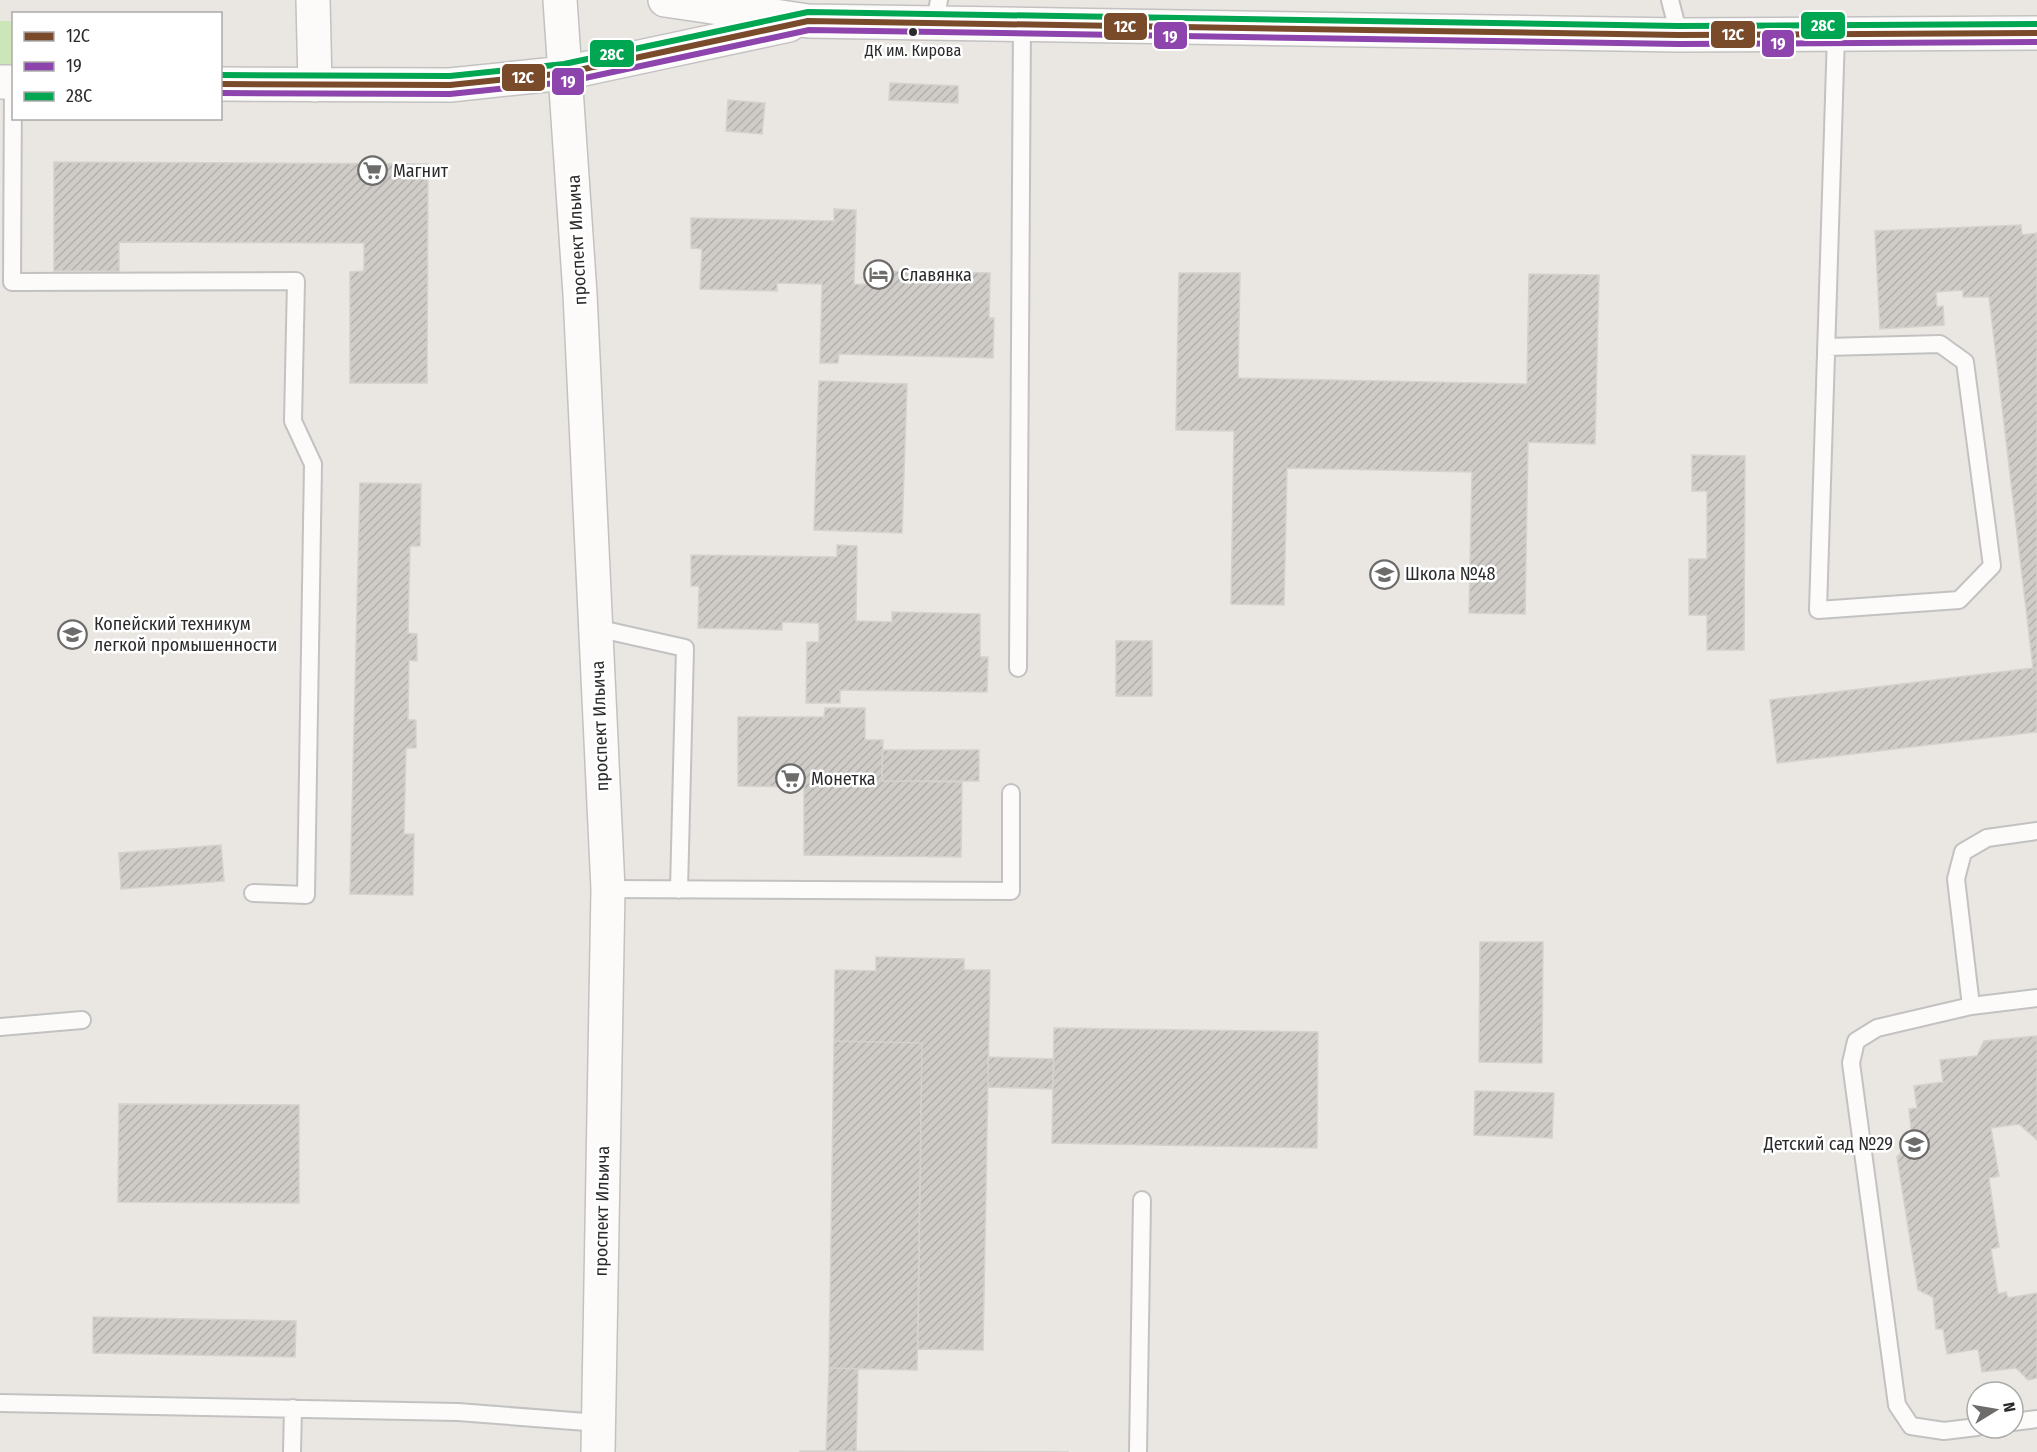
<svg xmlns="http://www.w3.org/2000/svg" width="2037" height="1452" font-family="'Fira Sans Condensed',sans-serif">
<defs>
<pattern id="building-hatch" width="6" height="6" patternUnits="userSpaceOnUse" patternTransform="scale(1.5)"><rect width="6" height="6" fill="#cfccc8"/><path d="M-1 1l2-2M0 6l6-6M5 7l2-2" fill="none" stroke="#b2afac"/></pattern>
</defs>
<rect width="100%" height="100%" fill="#eae6e1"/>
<!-- grass -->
<path fill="#cce6b8" d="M0,21H13V66H0Z"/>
<!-- building -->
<path fill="url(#building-hatch)" stroke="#d5d1cd" stroke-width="1.5" d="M890,83L958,86V103L889,100Z
M728,100L765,103L762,134L726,131Z
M54,162L428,164L427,383H350V272L364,271V243L119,242V271H54Z
M834,209L856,210L854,284L884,285V271L990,273L989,318H994L993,358L839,354L838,363H820L822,284L777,283V291L700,289L702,249L691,248V218L834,221Z
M2021,225L2022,235L2037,233V732L1777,763L1770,700L2033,668L1989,297H1963V290L1936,292L1937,307L1943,306L1944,325L1880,329L1875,231Z
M1179,273H1240L1238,378L1527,384L1529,274L1599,275L1595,444L1528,442L1525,614L1469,613L1472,472L1287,468L1284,605L1231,604L1234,431L1176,430Z
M819,381L907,384L902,533L814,530Z
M1692,455L1745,456L1744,650H1707V615H1689V559H1707V491H1692Z
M360,483L421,484L420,546H410L408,633L417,634V661L409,660L408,720H416V748H406L404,834H414L413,895L350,894Z
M837,545L857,546L856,621L892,622V612L980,614V657H988L987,692L840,690V703H806L807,642H819V623L782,622V630L698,628L699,586H691V555L837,557Z
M1116,641H1152V696H1116Z
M825,708H865V740H883L882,781L962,782L961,857L804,855V787L738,786V717H824Z
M882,750H979V781H882Z
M221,845L224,881L121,889L119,853Z
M1480,942H1543L1542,1063L1479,1062Z
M876,957L964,959V970H990L983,1350L918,1349L922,1043L834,1041L835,970L876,971Z
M1054,1028L1318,1032L1317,1148L1052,1143Z
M2037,1036V1140L2019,1124L1991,1128L1999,1176L1989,1178L1999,1247L1991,1249L1998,1294L2006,1292L2008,1298L2037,1293V1378L2028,1380L2016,1368L1982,1372L1978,1349L1947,1354L1943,1329H1936L1933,1297L1918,1290L1897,1157L1912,1139L1909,1109L1917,1108L1914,1086L1943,1082L1940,1060L1977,1056L1984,1041Z
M834,1041L922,1043L917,1370L829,1368Z
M988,1057L1054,1059L1053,1089L988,1087Z
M1475,1091L1554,1093L1552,1138L1474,1135Z
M119,1104L299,1105V1203L118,1202Z
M93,1317L296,1321L295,1357L93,1353Z
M829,1368L858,1369L856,1451H826Z
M800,1451H826L1069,1452H800Z"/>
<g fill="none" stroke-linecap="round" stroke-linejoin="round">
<defs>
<path id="lane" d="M1670,0L1679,35
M935,22L939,0
M13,82L12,282L296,281L293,421L313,464L306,895L253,893
M1826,347L1940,344L1965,362L1992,566L1959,600L1818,610L1836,34
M596,628L685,648L679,890
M1018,668L1022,23
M2037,831L1987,838L1963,852L1956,879L1971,1006L2037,998
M608,889L1011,891V793
M1971,1006L1877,1028L1856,1041L1851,1063L1897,1405L1911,1426L1944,1431L1977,1427
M0,1027L82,1020
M0,1403L458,1412L599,1423
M2013,1422L2037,1419
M292,1452L293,1408
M1138,1452L1142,1200"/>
<path id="secondary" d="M313,0L315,85
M560,0L580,294L608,889L598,1452
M665,0L808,21L1679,35L2037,33
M0,82H14
M220,84L450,85L565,73L789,25"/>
</defs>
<!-- lane casing -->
<use href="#lane" stroke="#c3c2c2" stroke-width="20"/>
<!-- secondary casing -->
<use href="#secondary" stroke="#c3c2c2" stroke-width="36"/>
<!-- lane -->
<use href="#lane" stroke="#fcfbfa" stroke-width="16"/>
<!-- secondary -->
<use href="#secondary" stroke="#fcfbfa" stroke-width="33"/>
<defs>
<path id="bus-1" d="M220,84L450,85L565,73L808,21L1679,35L2037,33"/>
<path id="bus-2" d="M220,93L450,94L566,82L809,30L1679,44L2037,42"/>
<path id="bus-3" d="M220,75L450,76L564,64L808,12L1679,26L2037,24"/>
</defs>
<!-- bus-1 casing -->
<use href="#bus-1" stroke="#fff" stroke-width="10"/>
<!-- bus-2 casing -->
<use href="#bus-2" stroke="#fff" stroke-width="10"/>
<!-- bus-3 casing -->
<use href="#bus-3" stroke="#fff" stroke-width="10"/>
<!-- bus-1 -->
<use href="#bus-1" stroke="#7a4b2a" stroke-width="6"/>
<!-- bus-2 -->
<use href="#bus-2" stroke="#8e44ad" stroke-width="6"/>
<!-- bus-3 -->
<use href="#bus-3" stroke="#00a651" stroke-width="6"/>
</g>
<!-- icons -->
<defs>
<symbol id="supermarket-ring" viewBox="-11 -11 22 22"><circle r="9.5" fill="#fff" stroke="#6e6c6b" stroke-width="1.5"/><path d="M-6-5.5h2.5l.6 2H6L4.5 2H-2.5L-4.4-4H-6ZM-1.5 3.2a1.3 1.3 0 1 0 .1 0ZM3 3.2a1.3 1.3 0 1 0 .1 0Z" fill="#6e6c6b"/></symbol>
<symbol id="hotel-ring" viewBox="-11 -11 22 22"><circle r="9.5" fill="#fff" stroke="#6e6c6b" stroke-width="1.5"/><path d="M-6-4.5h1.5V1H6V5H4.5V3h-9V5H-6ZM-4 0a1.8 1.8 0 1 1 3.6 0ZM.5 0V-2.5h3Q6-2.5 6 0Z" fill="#6e6c6b"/></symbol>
<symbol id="school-ring" viewBox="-11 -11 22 22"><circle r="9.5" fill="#fff" stroke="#6e6c6b" stroke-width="1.5"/><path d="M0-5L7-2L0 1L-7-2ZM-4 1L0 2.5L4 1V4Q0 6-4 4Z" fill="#6e6c6b"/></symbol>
<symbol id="university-ring" viewBox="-11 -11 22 22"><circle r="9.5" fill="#fff" stroke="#6e6c6b" stroke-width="1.5"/><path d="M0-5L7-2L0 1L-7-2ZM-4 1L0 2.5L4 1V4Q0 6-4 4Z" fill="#6e6c6b"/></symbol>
</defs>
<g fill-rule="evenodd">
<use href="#supermarket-ring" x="356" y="154" width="33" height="33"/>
<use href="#hotel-ring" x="862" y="258" width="33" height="33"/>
<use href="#school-ring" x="1368" y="558" width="33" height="33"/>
<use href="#university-ring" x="56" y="618" width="33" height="33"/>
<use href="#supermarket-ring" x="774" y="762" width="33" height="33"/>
<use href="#school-ring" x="1898" y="1128" width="33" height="33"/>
</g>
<!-- markers -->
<circle fill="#2b2b2b" stroke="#fff" stroke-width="2" cx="913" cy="32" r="5"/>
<g text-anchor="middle" stroke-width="5" stroke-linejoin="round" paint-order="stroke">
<!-- bus labels -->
<g font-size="16" fill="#2b2b2b" stroke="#fff">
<text x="913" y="56">ДК им. Кирова</text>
</g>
<!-- poi labels -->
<g font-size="18" fill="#2b2b2b" stroke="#fff" text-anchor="start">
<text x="393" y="177">Магнит</text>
<text x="900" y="281">Славянка</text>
<text x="1405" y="580">Школа №48</text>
<text x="94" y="630">Копейский техникум<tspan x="94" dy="21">легкой промышенности</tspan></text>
<text x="811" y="785">Монетка</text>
<text x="1893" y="1150" text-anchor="end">Детский сад №29</text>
</g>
<!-- street labels -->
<g font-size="18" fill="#2b2b2b" stroke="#fff">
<text transform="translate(577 240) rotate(-93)" y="6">проспект Ильича</text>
<text transform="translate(600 726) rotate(-92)" y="6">проспект Ильича</text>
<text transform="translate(602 1211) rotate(-89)" y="6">проспект Ильича</text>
</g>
</g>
<g stroke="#fff" stroke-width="2">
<rect x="1800" y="11" width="46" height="29" rx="6" fill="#00a651"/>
<rect x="1103" y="12" width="45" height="29" rx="6" fill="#7a4b2a"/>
<rect x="1710" y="20" width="46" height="29" rx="6" fill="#7a4b2a"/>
<rect x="1153" y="21" width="35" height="29" rx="6" fill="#8e44ad"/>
<rect x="1761" y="29" width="34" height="29" rx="6" fill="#8e44ad"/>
<rect x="589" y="39" width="46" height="29" rx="6" fill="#00a651"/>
<rect x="501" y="63" width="45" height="29" rx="6" fill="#7a4b2a"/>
<rect x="551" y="67" width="34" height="29" rx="6" fill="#8e44ad"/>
</g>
<g font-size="16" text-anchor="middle" font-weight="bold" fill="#fff">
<text x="1823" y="31">28С</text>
<text x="1125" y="32">12С</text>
<text x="1733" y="40">12С</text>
<text x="1170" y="42">19</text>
<text x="1778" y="49">19</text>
<text x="612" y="60">28С</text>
<text x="523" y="83">12С</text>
<text x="568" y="87">19</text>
</g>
<!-- legend -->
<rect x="12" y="12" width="210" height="108" fill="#ffffff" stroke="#aaaaaa" stroke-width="1.5"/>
<rect x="24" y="32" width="30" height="9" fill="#7a4b2a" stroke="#aaaaaa" stroke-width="1.5"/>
<text x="66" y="42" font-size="18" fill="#2b2b2b">12С</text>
<rect x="24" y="62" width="30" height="9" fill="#8e44ad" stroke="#aaaaaa" stroke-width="1.5"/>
<text x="66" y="72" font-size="18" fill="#2b2b2b">19</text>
<rect x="24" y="92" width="30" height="9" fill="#00a651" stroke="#aaaaaa" stroke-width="1.5"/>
<text x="66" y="102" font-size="18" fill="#2b2b2b">28С</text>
<!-- north arrow -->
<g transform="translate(1995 1410) rotate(79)"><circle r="28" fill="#ffffff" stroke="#aaaaaa" stroke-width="1.5"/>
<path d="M0-4.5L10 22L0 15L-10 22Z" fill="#6e6c6b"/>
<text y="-9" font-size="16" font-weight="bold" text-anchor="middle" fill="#2b2b2b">N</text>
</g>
</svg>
